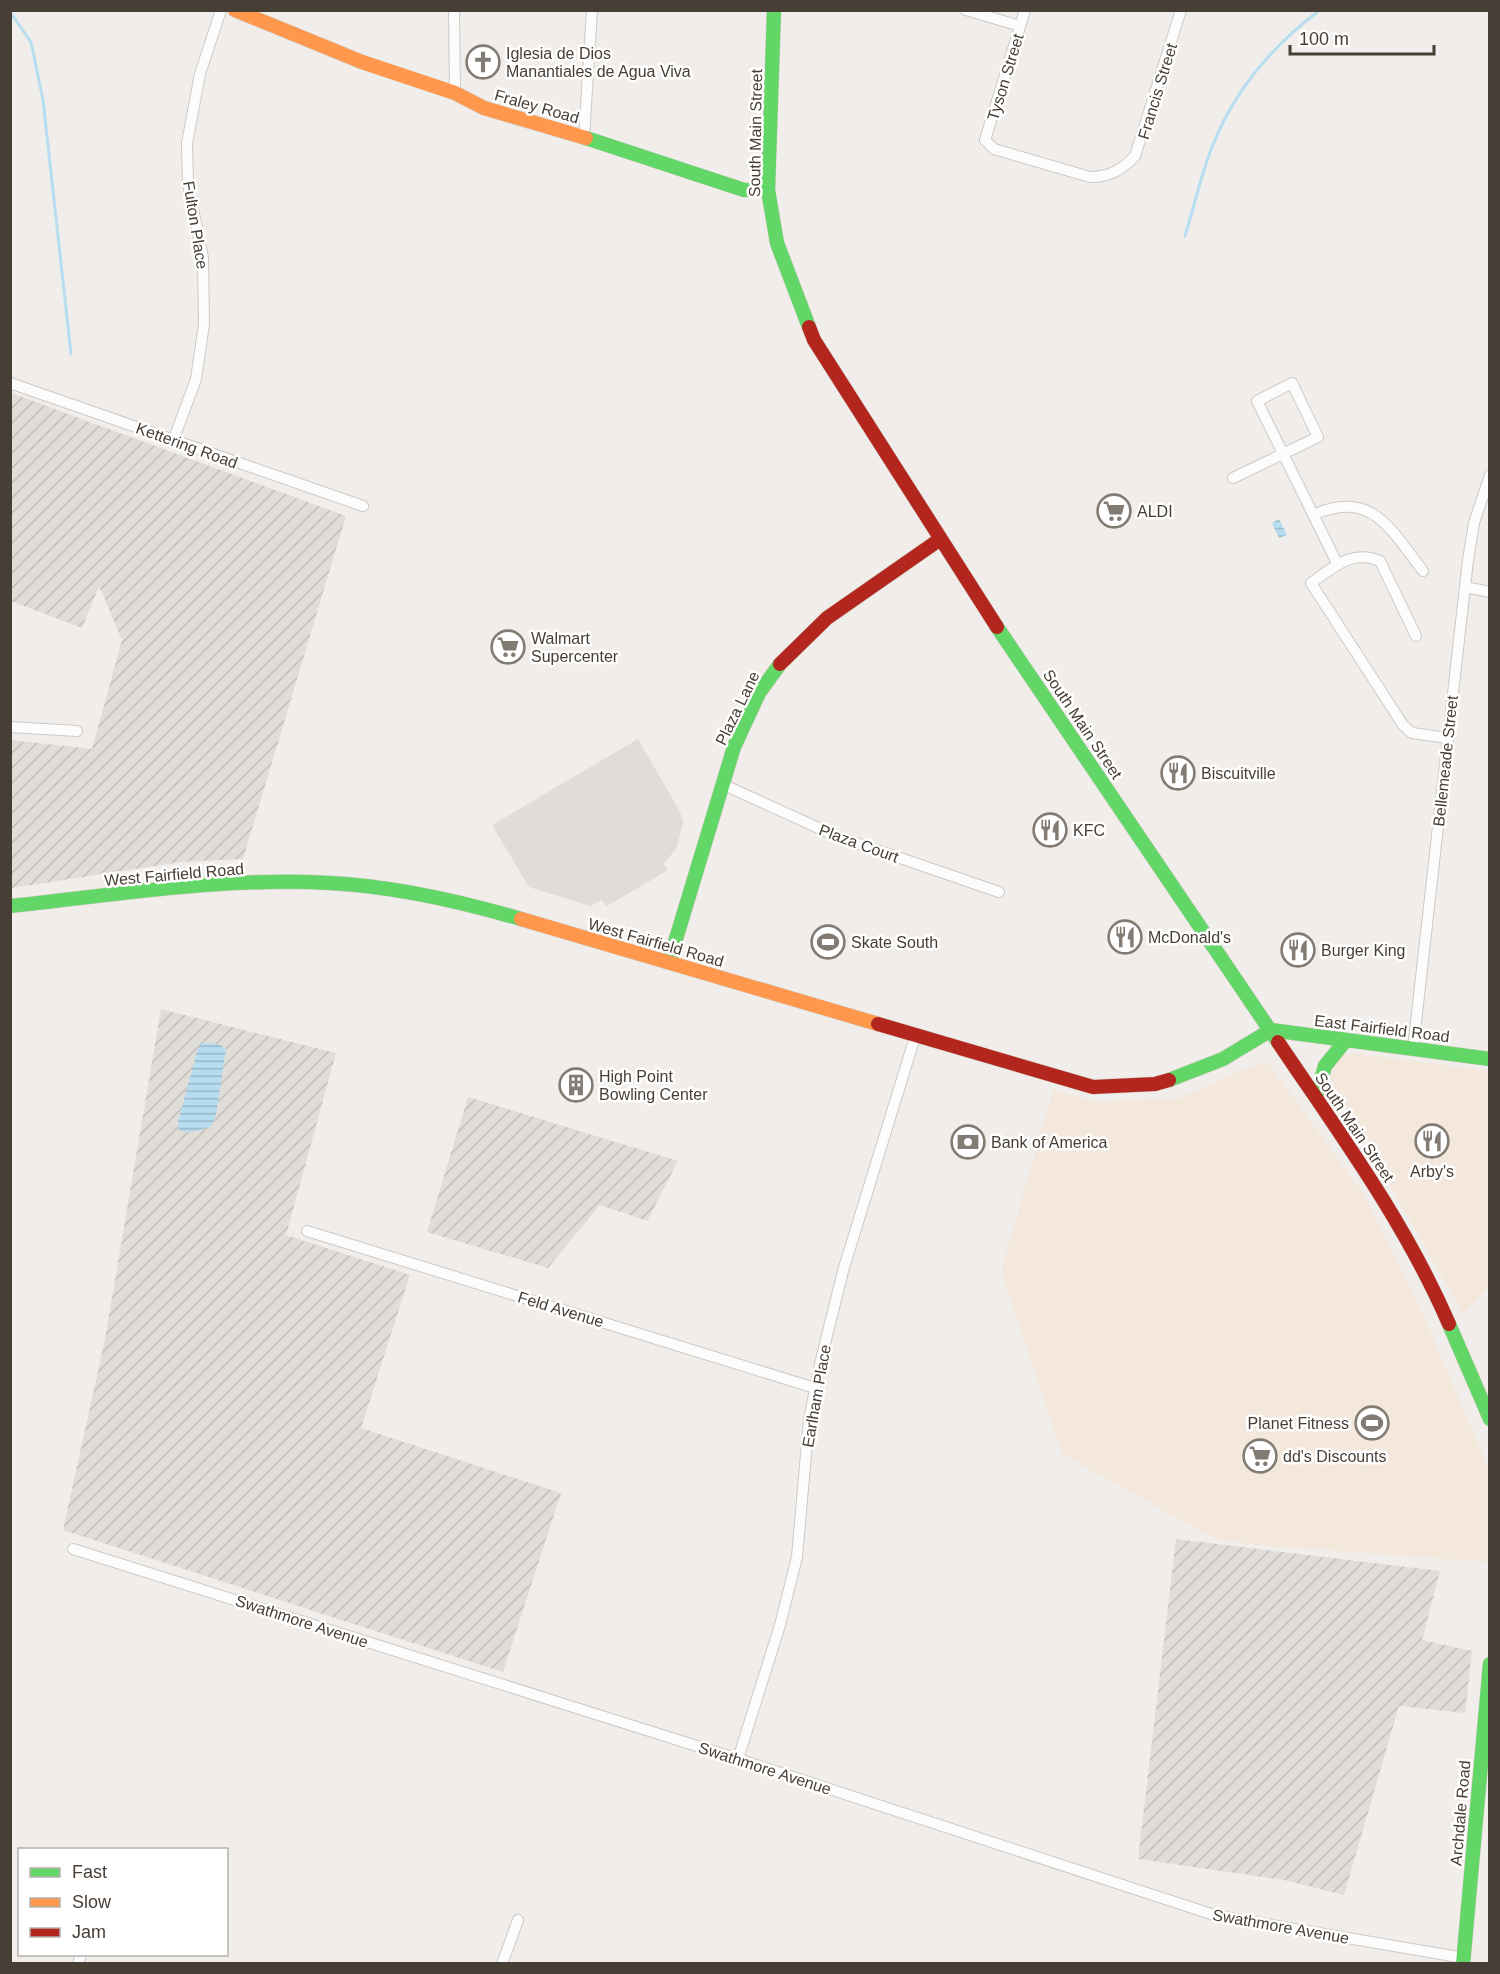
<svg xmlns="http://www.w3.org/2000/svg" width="1500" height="1974" font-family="Helvetica,sans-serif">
<defs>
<pattern id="industrial-furrows" width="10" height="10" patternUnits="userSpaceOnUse" patternTransform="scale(1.5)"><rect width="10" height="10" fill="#e0dcd8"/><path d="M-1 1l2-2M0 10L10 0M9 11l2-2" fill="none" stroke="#c2beba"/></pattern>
<pattern id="water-rules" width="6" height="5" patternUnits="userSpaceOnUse" patternTransform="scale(1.5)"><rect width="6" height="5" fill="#b7def0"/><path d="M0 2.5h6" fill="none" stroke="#97b5c3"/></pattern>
</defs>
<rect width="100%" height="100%" fill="#f0edea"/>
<!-- commercial -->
<path fill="#f4e8dc" d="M1351,1053L1489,1071V1287L1463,1314L1335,1088L1329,1073L1339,1055Z
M1266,1060L1363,1193L1416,1298L1489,1469V1562L1256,1545L1213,1538L1062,1454L1001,1272L1053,1090L1096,1102L1180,1098Z"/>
<!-- industrial -->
<path fill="url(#industrial-furrows)" d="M11,393L346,516L243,859L181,862L11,888V740L92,749L122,640L99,586L82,628L11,601Z
M161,1009L336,1053L286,1235L410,1275L361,1428L561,1493L503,1672L63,1530L105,1339Z
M468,1097L678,1161L647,1221L600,1205L548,1268L427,1232Z
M1176,1539L1440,1571L1422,1640L1472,1651L1465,1713L1399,1706L1344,1895L1284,1880L1138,1859Z"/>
<!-- parking -->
<path fill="#dfdcd9" d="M638,739L680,812L683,822L677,847L664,864L668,870L607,906L601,900L590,906L529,887L492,825Z"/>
<!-- water -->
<path fill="url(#water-rules)" d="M1279,519L1287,535L1279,538L1272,523Z
M202,1043L218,1044L226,1049L216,1115L211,1126C199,1131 191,1134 179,1130L178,1122L198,1048Z"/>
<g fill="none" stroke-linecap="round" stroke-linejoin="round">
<!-- stream -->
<path stroke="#b7def0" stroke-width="3" d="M10,12L31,42L43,100L71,354
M1185,236C1194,207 1201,175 1212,147C1234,91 1272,46 1320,10"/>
<defs>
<path id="street" d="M454,10L455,93
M966,10L1020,26
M1025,10L985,140L994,149L1090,177C1109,177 1122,170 1135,156L1181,10
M584,137L592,10
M10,383L363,506
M173,441L196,379L204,324L203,258L188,184L187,143L200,74L221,10
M1233,478L1318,437L1292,383L1257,401L1338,565
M1313,515C1373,488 1392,532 1423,571
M1465,587L1490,592
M1416,636L1380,561C1352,549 1334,567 1311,583L1403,725L1412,733L1448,738
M10,727L77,731
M722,784L836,836L999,892
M1413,1049L1468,560L1474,523L1490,475
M307,1231L815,1388
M73,1549L738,1759L1214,1915L1464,1958
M738,1759L780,1625L797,1557L809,1420L820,1364L843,1271L915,1037
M78,1964L81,1954
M502,1964L518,1920"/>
<path id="fast" d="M774,10L768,190L777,243L809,327
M586,138L744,190H768
M997,627L1278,1042
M10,906C115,895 223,877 329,883C394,886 459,901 521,919
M669,962L734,747L759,693L780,664
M1169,1080L1223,1059L1271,1030L1490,1059
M1316,1097L1325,1066L1346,1040
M1449,1324L1490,1419
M1463,1964L1490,1664"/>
<path id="slow" d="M235,10L362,62L455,93L484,108L586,138
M521,919L878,1024"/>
<path id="jam" d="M809,327L814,340L997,627
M780,664L827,618L939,540
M878,1024L1093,1087L1155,1084L1169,1080
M1278,1042C1340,1134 1405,1222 1449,1324"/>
</defs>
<!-- street casing -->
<use href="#street" stroke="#cdc9c5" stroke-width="12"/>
<!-- fast casing -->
<use href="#fast" stroke="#d0cac0" stroke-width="15"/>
<!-- slow casing -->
<use href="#slow" stroke="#d0cac0" stroke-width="15"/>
<!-- jam casing -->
<use href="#jam" stroke="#d0cac0" stroke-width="15"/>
<!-- street -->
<use href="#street" stroke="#fdfcfc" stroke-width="10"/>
<!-- fast -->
<use href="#fast" stroke="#63d668" stroke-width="14"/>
<!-- slow -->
<use href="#slow" stroke="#ff974d" stroke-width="14"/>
<!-- jam -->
<use href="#jam" stroke="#b3261e" stroke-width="14"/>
</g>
<!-- icons -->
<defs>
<symbol id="church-ring" viewBox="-11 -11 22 22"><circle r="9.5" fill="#fff" stroke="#827b74" stroke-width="1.5"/><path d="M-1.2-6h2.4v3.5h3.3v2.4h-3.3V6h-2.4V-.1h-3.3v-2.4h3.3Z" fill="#827b74"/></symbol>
<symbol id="supermarket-ring" viewBox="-11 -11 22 22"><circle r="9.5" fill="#fff" stroke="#827b74" stroke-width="1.5"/><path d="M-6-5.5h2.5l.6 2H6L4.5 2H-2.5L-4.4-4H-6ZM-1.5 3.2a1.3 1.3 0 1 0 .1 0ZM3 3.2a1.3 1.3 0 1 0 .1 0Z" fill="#827b74"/></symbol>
<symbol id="restaurant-ring" viewBox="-11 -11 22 22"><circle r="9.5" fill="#fff" stroke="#827b74" stroke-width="1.5"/><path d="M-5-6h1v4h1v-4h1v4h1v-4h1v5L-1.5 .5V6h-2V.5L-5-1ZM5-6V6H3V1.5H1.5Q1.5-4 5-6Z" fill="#827b74"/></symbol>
<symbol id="stadium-ring" viewBox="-11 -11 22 22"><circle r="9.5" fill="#fff" stroke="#827b74" stroke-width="1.5"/><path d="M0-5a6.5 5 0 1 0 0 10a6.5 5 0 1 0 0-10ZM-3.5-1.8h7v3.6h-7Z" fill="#827b74"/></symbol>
<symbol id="building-ring" viewBox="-11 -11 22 22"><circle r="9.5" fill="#fff" stroke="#827b74" stroke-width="1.5"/><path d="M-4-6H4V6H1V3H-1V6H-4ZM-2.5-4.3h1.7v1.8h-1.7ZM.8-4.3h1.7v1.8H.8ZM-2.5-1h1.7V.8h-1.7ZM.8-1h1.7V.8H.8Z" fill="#827b74"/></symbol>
<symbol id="bank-ring" viewBox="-11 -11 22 22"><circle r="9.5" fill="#fff" stroke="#827b74" stroke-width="1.5"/><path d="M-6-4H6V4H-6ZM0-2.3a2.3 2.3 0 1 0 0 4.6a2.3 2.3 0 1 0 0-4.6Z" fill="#827b74"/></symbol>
</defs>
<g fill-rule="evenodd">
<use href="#church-ring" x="464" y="43" width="38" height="38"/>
<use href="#supermarket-ring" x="1095" y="492" width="38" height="38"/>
<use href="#supermarket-ring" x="489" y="628" width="38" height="38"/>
<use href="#restaurant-ring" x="1159" y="754" width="38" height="38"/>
<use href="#restaurant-ring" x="1031" y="811" width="38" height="38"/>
<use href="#restaurant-ring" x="1106" y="918" width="38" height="38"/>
<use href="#stadium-ring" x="809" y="923" width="38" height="38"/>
<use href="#restaurant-ring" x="1279" y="931" width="38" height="38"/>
<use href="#building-ring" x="557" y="1066" width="38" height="38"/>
<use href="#restaurant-ring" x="1413" y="1122" width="38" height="38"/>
<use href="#bank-ring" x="949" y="1123" width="38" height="38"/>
<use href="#stadium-ring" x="1353" y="1404" width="38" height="38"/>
<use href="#supermarket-ring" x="1241" y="1437" width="38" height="38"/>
</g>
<g text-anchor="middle" stroke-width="5" stroke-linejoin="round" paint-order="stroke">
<!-- poi labels -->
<g font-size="16" fill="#473e35" stroke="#fff" text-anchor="start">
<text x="506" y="59">Iglesia de Dios<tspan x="506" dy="18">Manantiales de Agua Viva</tspan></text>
<text x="1137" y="517">ALDI</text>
<text x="531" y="644">Walmart<tspan x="531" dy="18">Supercenter</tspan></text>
<text x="1201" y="779">Biscuitville</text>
<text x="1073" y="836">KFC</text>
<text x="1148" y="943">McDonald's</text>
<text x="851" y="948">Skate South</text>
<text x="1321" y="956">Burger King</text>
<text x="599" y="1082">High Point<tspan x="599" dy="18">Bowling Center</tspan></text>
<text x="991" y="1148">Bank of America</text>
<text x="1432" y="1177" text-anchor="middle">Arby's</text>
<text x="1349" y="1429" text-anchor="end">Planet Fitness</text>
<text x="1283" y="1462">dd's Discounts</text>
</g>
<!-- street labels -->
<g font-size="16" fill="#473e35" stroke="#fff">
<text transform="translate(1005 77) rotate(-73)" y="6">Tyson Street</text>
<text transform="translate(1157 91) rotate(-73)" y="6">Francis Street</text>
<text transform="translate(537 106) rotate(16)" y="6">Fraley Road</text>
<text transform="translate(755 133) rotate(-89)" y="6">South Main Street</text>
<text transform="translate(196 225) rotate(81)" y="6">Fulton Place</text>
<text transform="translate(187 445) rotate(20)" y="6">Kettering Road</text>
<text transform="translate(737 708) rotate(-64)" y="6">Plaza Lane</text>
<text transform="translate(1083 724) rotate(56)" y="6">South Main Street</text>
<text transform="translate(1445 761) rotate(-84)" y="6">Bellemeade Street</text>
<text transform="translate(859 843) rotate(20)" y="6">Plaza Court</text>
<text transform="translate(174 874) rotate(-5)" y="6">West Fairfield Road</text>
<text transform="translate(656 942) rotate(16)" y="6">West Fairfield Road</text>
<text transform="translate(1382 1028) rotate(7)" y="6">East Fairfield Road</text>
<text transform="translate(1355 1127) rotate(56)" y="6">South Main Street</text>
<text transform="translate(561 1309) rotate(17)" y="6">Feld Avenue</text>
<text transform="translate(816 1396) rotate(-80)" y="6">Earlham Place</text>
<text transform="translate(302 1621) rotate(18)" y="6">Swathmore Avenue</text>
<text transform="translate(765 1768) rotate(18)" y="6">Swathmore Avenue</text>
<text transform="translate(1460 1813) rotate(-85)" y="6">Archdale Road</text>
<text transform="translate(1281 1926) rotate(10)" y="6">Swathmore Avenue</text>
</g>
</g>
<!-- border -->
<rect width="1500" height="1974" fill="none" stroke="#473e35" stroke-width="24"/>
<!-- legend -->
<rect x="18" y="1848" width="210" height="108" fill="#ffffff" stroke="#b5b2ae" stroke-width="1.5"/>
<rect x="30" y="1868" width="30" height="9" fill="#63d668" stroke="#b5b2ae" stroke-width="1.5"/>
<text x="72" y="1878" font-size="18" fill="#473e35">Fast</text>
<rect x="30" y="1898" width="30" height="9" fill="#ff974d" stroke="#b5b2ae" stroke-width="1.5"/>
<text x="72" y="1908" font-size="18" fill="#473e35">Slow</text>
<rect x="30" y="1928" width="30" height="9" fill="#b3261e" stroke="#b5b2ae" stroke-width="1.5"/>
<text x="72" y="1938" font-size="18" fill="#473e35">Jam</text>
<!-- scale -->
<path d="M1290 45v9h144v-9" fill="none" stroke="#473e35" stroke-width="3"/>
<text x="1299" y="45" font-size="18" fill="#473e35" stroke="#ffffff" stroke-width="4.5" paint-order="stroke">100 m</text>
</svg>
